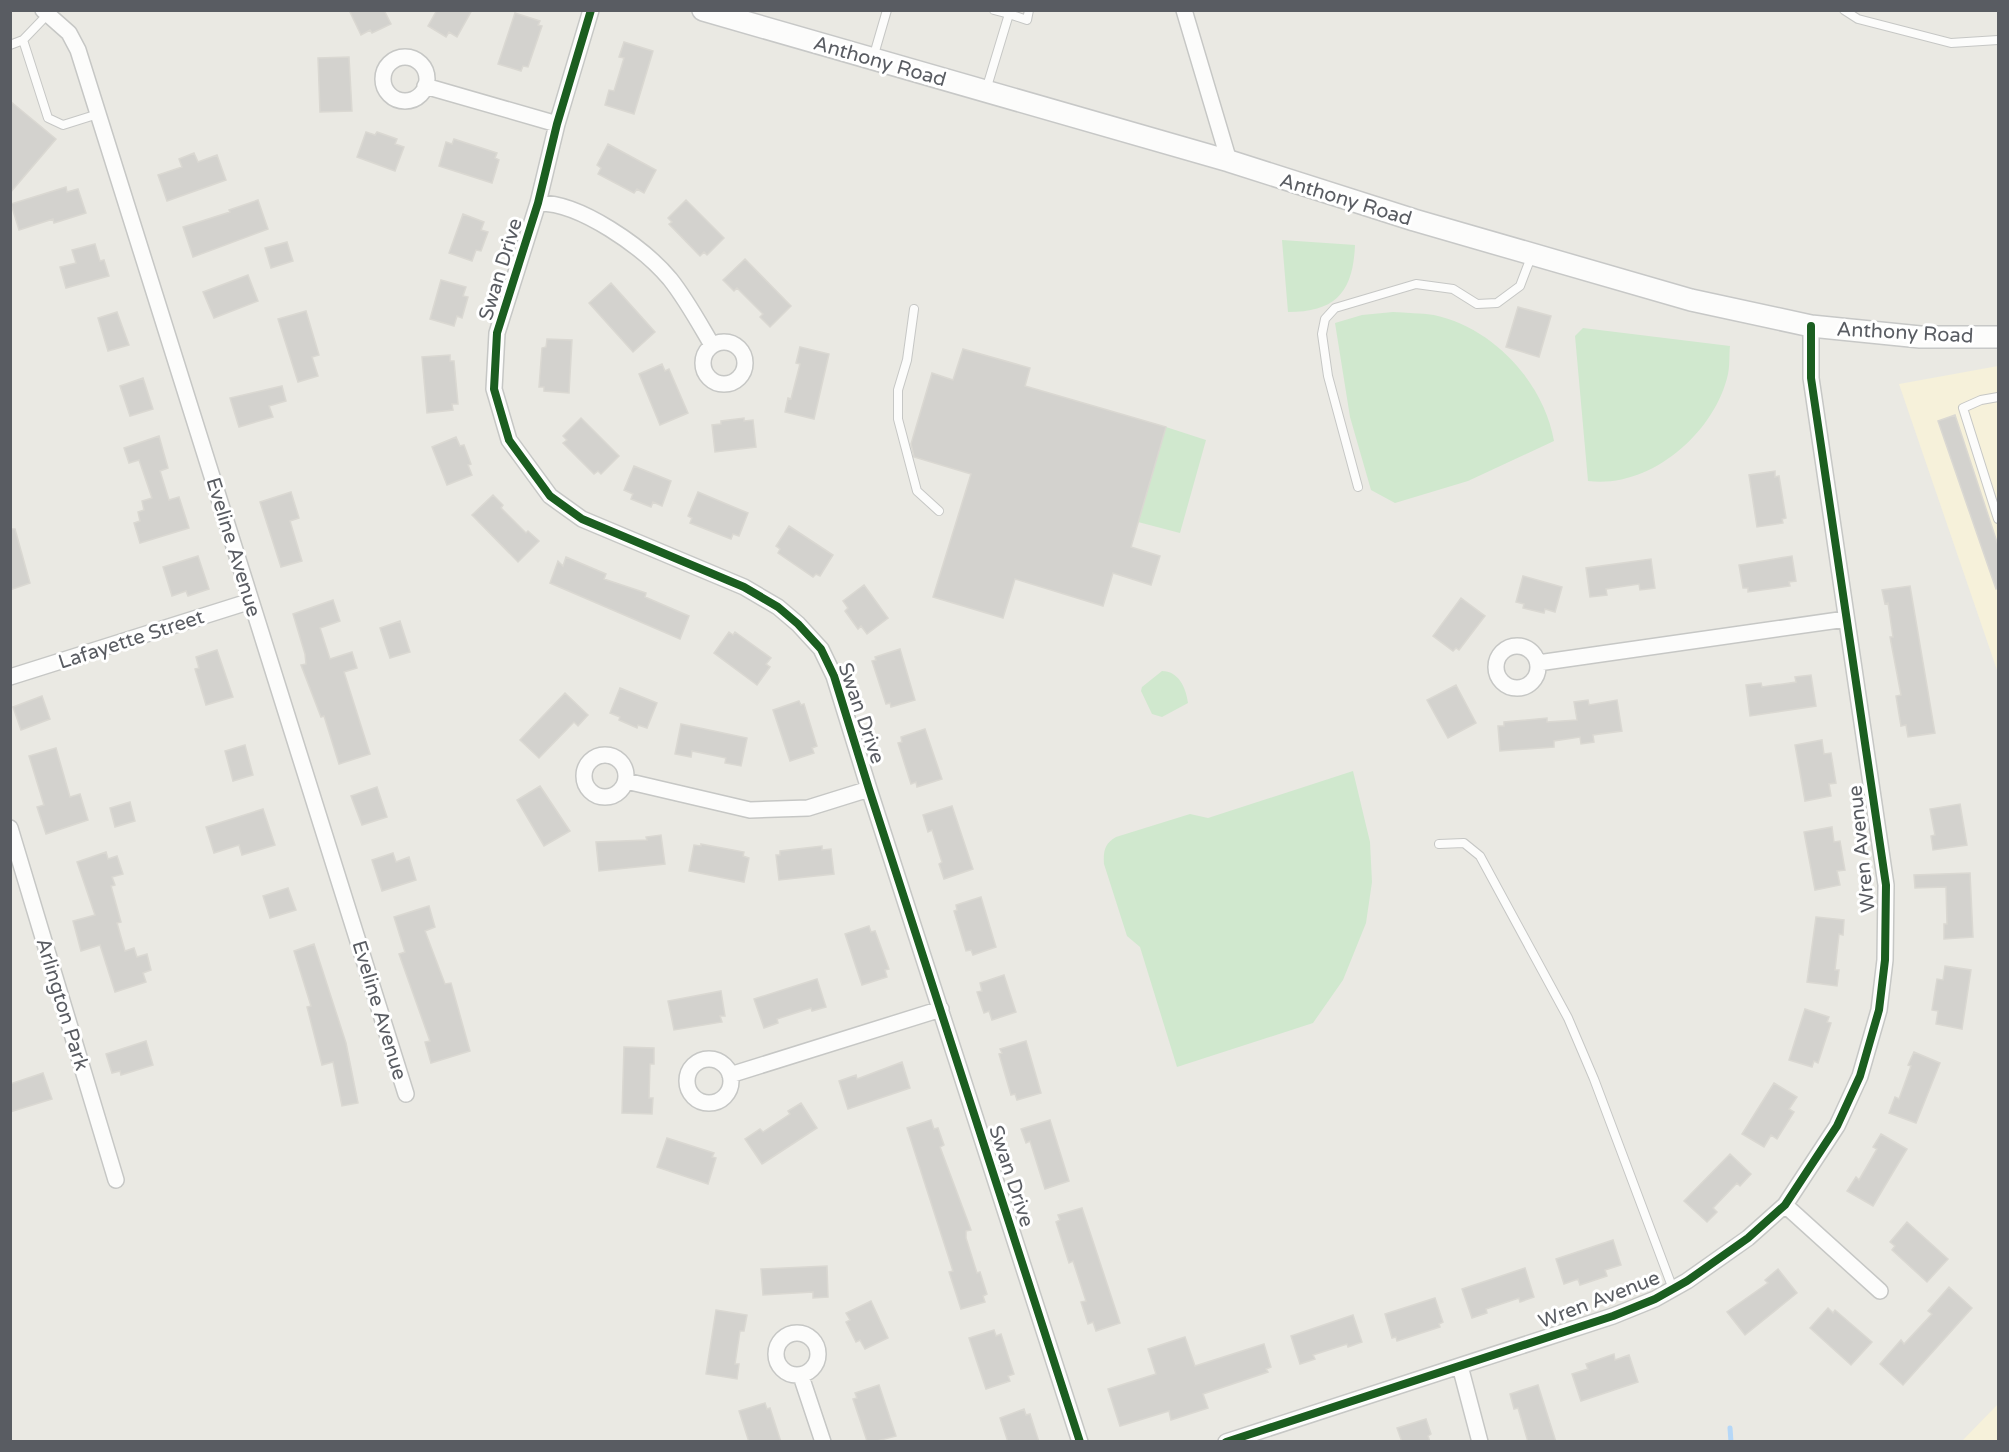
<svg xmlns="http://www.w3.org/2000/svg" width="2009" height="1452" font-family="'Varela Round',sans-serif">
<rect width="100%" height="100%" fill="#eae9e3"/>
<!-- commercial -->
<path fill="#f6f1da" d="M1998,366V673L1899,384Z
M1998,1404V1441H1962Z"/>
<!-- green -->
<path fill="#d0e8ce" d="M1282,240L1355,245C1353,291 1337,312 1288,312Z
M1393,312C1406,313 1421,313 1434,315C1494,328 1544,383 1554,441L1468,481L1395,503L1371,490L1350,417L1335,323L1362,315Z
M1583,328L1730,346C1729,355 1730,365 1728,374C1715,433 1650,489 1588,481L1575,336Z
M1166,427L1206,440L1180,533L1138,522Z
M1162,671C1178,671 1186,687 1188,703L1162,717L1152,714L1141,691L1142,687Z
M1353,771L1370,842L1372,882L1366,923L1343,980L1313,1023L1177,1067L1140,947L1127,936L1104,864C1103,851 1105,843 1116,837L1190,814L1208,818Z"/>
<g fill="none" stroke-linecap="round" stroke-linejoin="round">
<!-- stream -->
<path stroke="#b5d7f7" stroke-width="5" d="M1730,1428L1731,1442"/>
</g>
<!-- building -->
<path fill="#d3d2ce" stroke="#dad8d2" stroke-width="1.5" d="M349,10H384L391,24L372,33L370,30L361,35Z
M437,10H472L457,37L449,32L446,37L428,26Z
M515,13L540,21L538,25L542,26L528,67L523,66L521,71L498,64Z
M624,42L653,51L634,114L605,105L609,90L614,91L624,58L619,57Z
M349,57L352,111L320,112L318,58Z
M10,101L56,139L10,193Z
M366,132L375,135L377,132L397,139L395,144L404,147L395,171L357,157Z
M454,139L497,153L495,158L499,160L492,183L439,166L446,142L452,144Z
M608,144L656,170L644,193L637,189L634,193L598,174L601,168L597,165Z
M194,153L198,162L217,155L226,180L167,201L158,175L182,167L179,159Z
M66,187L67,192L78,189L86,213L54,223L53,219L19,230L11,204Z
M258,200L268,229L193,257L183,227L230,212L229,210Z
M686,200L724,238L707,255L704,252L700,256L669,224L672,222L668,218Z
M463,214L484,222L481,230L488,232L481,251L476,250L472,261L449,253Z
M287,242L293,261L271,268L265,248Z
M95,244L100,261L104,260L109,276L66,288L60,267L76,263L72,250Z
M745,259L791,306L770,327L760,317L763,314L737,288L734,291L723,280Z
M248,275L258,301L214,318L203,292Z
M441,280L466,287L463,296L468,297L462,318L457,316L454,326L430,319Z
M611,283L655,332L633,352L589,303Z
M1518,307L1551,316L1539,357L1506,347Z
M306,311L319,355L312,357L318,376L298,382L278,319Z
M117,312L129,345L108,351L98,318Z
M547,339L572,340L569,393L544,391V387H539L542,348L546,347Z
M800,347L829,354L814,419L785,412L788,398L791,399L800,364L796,363Z
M963,349L1030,368L1025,386L1166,427L1131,547L1160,556L1151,585L1113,573L1103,606L1015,579L1003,618L933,597L971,474L914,457L911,444L932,373L953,380Z
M450,355V361H454L458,404H452L453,410L427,413L422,357Z
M662,364L665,371L669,369L688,413L660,425L639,374Z
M143,378L153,409L130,416L120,386Z
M282,386L286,401L269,406L273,417L239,427L230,398Z
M1955,415L1998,545V588L1996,589L1938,421Z
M581,418L619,456L601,474L598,471L594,474L563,443L567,440L563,436Z
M744,418V421L753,420L756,447L715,452L712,425L721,424V421Z
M159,436L168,468L160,471L169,500L179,497L189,528L140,543L134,523L140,521L138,512L144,510L142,501L152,498L139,460L129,463L124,448Z
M456,437L460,446L464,445L471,464L468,465L472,475L447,485L432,447Z
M634,466L671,481L662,506L653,502L651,507L631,499L633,494L624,490Z
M1775,471V477L1779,476L1786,518L1782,519L1783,523L1757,527L1749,475Z
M291,492L299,518L290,521L302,561L281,567L260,502Z
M698,492L748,513L739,536L733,534L731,539L690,523L692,518L688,516Z
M493,495L503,505L501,508L526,533L528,531L539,541L518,562L472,515Z
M789,526L833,555L820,576L816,574L813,577L778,553L780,549L776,546Z
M10,529H15L30,583L10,590Z
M198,556L209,589L188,596L186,591L172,596L163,567Z
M1792,556L1796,581L1789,582L1790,586L1748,592V588H1743L1739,565Z
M566,557L606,574L604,579L646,593L645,597L689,616L680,639L550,583L558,561L563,566Z
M1651,559L1655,588L1640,590L1639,584L1606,589L1607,595L1590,597L1586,568Z
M1523,576L1562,587L1555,612L1545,609L1544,613L1523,608L1524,604L1516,602Z
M864,585L888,618L867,634L861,626L858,629L845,611L848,608L843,601Z
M1910,586L1935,733L1908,737L1906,725L1901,726L1896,696L1901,695L1890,637H1893L1888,603L1885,604L1882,590Z
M1461,598L1485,616L1459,650L1456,648L1453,651L1433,636Z
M333,600L340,621L320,628L330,659L352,652L357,668L344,672L370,754L339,764L324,716L321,717L301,665L306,664L305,654L293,614Z
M400,621L410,652L390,658L380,628Z
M729,632L733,635L735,632L771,658L766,664L770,667L757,685L714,653Z
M900,649L915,700L891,707L890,703L886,704L872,661L876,660L875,657Z
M217,650L233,697L206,705L195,669L199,668L196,657Z
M1811,675L1816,706L1750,716L1746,685L1761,683L1762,687L1796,682L1795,677Z
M1456,685L1476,723L1448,738L1427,700Z
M620,688L657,703L647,728L638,725L637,728L619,720L620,717L610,713Z
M565,693L588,715L578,726L574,722L539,758L520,740Z
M42,696L50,719L21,730L13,707Z
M1588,700L1589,705L1617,700L1622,731L1593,735L1594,742L1581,744L1580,737L1554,741V747L1500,751L1498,726H1504V722L1547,718V722L1577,720L1574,702Z
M799,701L801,705L804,704L817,746L812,748L814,753L790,761L773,710Z
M681,724L747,738L741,766L725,763L726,758L692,751L691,757L675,754Z
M925,729L942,779L917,787L916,782L911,784L898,743L902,742L901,737Z
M1822,740L1824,754L1831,753L1836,783L1829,784L1831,796L1805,801L1795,745Z
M245,745L253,775L233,781L225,751Z
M56,748L70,797L80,794L88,820L46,834L37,807L44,805L29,756Z
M540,786L570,831L544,846L517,800Z
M377,787L387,817L362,825L351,796Z
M130,802L135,821L115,827L110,808Z
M1960,804L1967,845L1933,850L1931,836L1935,835L1930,809Z
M952,806L973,869L944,879L939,864L942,862L932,830L928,832L923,815Z
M263,809L275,845L242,855L239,845L214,853L206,827Z
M1832,827L1834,842L1840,841L1845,870L1837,871L1840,885L1815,890L1804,832Z
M661,835L665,864L599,871L596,842L647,840L646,837Z
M701,844L744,852L743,856L749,858L744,882L689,871L694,845L701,846Z
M822,846V850L831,849L834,874L779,880L776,855H780V851Z
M106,852L108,859L117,856L123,874L112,877L115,885L111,886L121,922L117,923L125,951L134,948L137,957L147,954L151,970L143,973L146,982L115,992L100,945L81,951L73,921L95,915L77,862Z
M393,853L396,862L409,857L416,880L382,891L372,860Z
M1970,873L1973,937L1944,939V924H1947L1946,887L1915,888L1914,875Z
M288,888L296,910L270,918L263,896Z
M981,897L996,947L973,955L971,950L966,951L954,911L957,910L956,905Z
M429,906L435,927L425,931L445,984L451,983L470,1051L431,1063L425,1042L430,1041L399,954L405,952L394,917Z
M1816,917L1844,920L1843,935L1839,934L1835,970H1839L1837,986L1807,982Z
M869,926L871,932L875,931L889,969L885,970L887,977L862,985L845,934Z
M314,944L346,1043L358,1103L342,1106L333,1062L322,1065L307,1007L311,1006L294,951Z
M1945,966L1971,970L1962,1029L1936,1024L1938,1011L1932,1010L1937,979L1943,980Z
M1004,975L1016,1012L992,1020L989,1011L984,1013L977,992L982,991L980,983Z
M817,979L826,1007L812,1011L811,1008L777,1019L778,1023L764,1028L754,999Z
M721,991L725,1016H720L722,1022L674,1030L668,1001Z
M1805,1009L1829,1017L1827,1022L1831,1023L1818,1063L1814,1061L1812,1067L1789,1060Z
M146,1041L153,1065L121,1075L120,1071L112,1073L106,1054Z
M1026,1041L1041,1093L1017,1100L1015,1094L1011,1095L999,1054L1002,1053L1000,1049Z
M624,1047L654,1048V1064H650L649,1098H653L652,1114L622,1113Z
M1914,1052L1940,1063L1916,1123L1889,1113L1895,1097L1899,1099L1911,1066L1908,1065Z
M902,1062L910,1088L848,1109L839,1081L856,1075L857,1079Z
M43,1073L52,1099L10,1112V1084Z
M1774,1083L1797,1097L1789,1109L1794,1112L1777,1139L1771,1135L1764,1147L1742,1134Z
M801,1103L817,1128L762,1164L745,1139L760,1129L763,1132L790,1114L788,1111Z
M931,1120L934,1129L938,1128L944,1145L940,1147L971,1230L966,1231V1238L977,1273L980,1272L987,1294L983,1296L985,1302L961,1309L949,1272L953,1271L907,1128Z
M1050,1120L1069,1181L1045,1189L1030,1141L1026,1143L1021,1129Z
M1881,1134L1907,1149L1873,1206L1847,1191L1856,1177L1859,1180L1877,1149L1873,1147Z
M667,1138L714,1153L712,1157L716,1158L708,1184L657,1167Z
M1730,1154L1751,1174L1740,1186L1737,1183L1713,1208L1717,1212L1707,1222L1684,1201Z
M1082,1208L1120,1323L1096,1331L1093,1322L1088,1324L1081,1302L1086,1301L1073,1261L1069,1263L1056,1222L1060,1220L1058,1215Z
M1907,1222L1948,1259L1927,1282L1892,1250L1895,1246L1890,1242Z
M1613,1240L1621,1265L1605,1270L1607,1276L1580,1285L1578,1279L1564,1284L1556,1259Z
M827,1266L828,1297L813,1298V1292L763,1295L761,1269Z
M1525,1268L1534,1297L1520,1302L1519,1298L1486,1309L1487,1313L1472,1318L1462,1289Z
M1778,1269L1797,1293L1745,1335L1727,1312L1768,1283L1765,1280Z
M1949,1287L1972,1308L1903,1385L1880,1364L1901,1340L1904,1344L1932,1314L1928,1311Z
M1435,1298L1443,1322L1439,1324L1440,1327L1397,1341L1396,1337L1392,1338L1385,1314Z
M871,1301L888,1338L865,1349L860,1340L856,1342L846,1322L850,1320L846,1313Z
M1828,1308L1833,1313L1835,1310L1872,1342L1851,1365L1810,1328Z
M716,1310L747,1315L744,1331H740L735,1364H739L737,1379L706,1374Z
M1353,1315L1362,1342L1348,1347L1347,1344L1313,1355L1315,1359L1300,1364L1291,1336Z
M994,1330L996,1336L1001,1334L1014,1374L1008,1376L1010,1381L986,1389L969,1338Z
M1185,1337L1195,1366L1264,1344L1271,1367L1266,1369L1268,1372L1203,1394L1208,1408L1171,1420L1169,1411L1120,1426L1108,1389L1156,1374L1148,1349Z
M1614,1354L1615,1360L1629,1355L1638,1382L1581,1401L1572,1374L1588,1369L1586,1364Z
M879,1385L896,1436L877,1441H867L853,1399L857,1398L855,1393Z
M1538,1385L1556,1442H1528L1518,1408L1514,1409L1510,1394Z
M765,1403L767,1409L770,1408L781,1442H749L739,1411Z
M1024,1409L1026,1415L1030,1414L1039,1442H1008L1000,1418Z
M1426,1419L1431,1434L1428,1436L1430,1442H1402L1397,1428Z"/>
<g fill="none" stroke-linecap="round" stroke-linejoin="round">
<defs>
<path id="lane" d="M994,10L1009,14
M1844,10L1858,19L1951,43L1998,40
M23,40L48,118L63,125L98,114
M10,45L23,40L48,14
M873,58L887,10
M986,90L1009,14L1027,20L1029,10
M914,309L907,360L898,390V419L917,491L939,511
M1998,397L1981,400L1963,408L1998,519
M1358,487L1328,376L1322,334L1325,319L1335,308L1416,284L1453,289L1477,304L1497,303L1520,286L1531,257
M1439,844L1464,843L1480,856L1568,1018L1594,1079L1673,1289"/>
<path id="street" d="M43,10L69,33L78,50L406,1094
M591,10L557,124L538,203L497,333L494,389L509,440L550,496L582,519L744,587L778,607L798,624L821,649L834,676L869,789L1080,1442
M1184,10L1229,161
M383 79a22 22 0 1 1 44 0a22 22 0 1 1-44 0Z
M425,86L557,124
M538,203C580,202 644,248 670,279C686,299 699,323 712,345
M703 363a21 21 0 1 1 42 0a21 21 0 1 1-42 0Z
M1496 667a21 21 0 1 1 42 0a21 21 0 1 1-42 0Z
M1538,663L1846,619
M10,677L251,601
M584 776a21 21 0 1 1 42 0a21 21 0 1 1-42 0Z
M626,781L750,810L808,808L869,789
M10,828L116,1180
M687 1081a22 22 0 1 1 44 0a22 22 0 1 1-44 0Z
M730,1075L941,1009
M1785,1205L1880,1291
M776 1354a21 21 0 1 1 42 0a21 21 0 1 1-42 0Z
M1460,1366L1480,1442
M801,1376L823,1442
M1226,1442L1613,1316L1655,1299L1687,1281L1748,1238L1785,1205L1837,1126L1860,1076L1879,1010L1885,960L1886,885L1811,378V326"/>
<path id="secondary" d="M703,10L1229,161L1414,220L1691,300L1811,326L1920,337H1998"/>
</defs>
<!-- lane casing -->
<use href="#lane" stroke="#c6c7c5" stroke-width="10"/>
<!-- street casing -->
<use href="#street" stroke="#c6c7c5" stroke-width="18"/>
<!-- secondary casing -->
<use href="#secondary" stroke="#c7c8c7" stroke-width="24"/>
<!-- lane -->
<use href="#lane" stroke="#fcfcfb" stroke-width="8"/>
<!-- street -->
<use href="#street" stroke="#fcfcfb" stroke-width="15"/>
<!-- secondary -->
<use href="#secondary" stroke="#fcfcfb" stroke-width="21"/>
<defs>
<path id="cycleway" d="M591,10L557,124L538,203L497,333L494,389L509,440L550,496L582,519L744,587L778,607L798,624L821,649L834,676L869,789L1080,1442
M1226,1442L1613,1316L1655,1299L1687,1281L1748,1238L1785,1205L1837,1126L1860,1076L1879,1010L1885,960L1886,885L1811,378V326"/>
</defs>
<!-- cycleway casing -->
<use href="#cycleway" stroke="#fff" stroke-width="11"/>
<!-- cycleway -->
<use href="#cycleway" stroke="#1b5e20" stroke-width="8"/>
</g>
<g text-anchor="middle" stroke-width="6" stroke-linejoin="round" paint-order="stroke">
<!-- street labels -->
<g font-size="20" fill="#595c62" stroke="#fff">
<text transform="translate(880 61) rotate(16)" y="7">Anthony Road</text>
<text transform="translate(1346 199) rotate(17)" y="7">Anthony Road</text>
<text transform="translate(500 269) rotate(-73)" y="7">Swan Drive</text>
<text transform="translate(1905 332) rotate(3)" y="7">Anthony Road</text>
<text transform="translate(234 547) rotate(73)" y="7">Eveline Avenue</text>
<text transform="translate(131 639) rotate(-18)" y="7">Lafayette Street</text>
<text transform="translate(862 713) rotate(71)" y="7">Swan Drive</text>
<text transform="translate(1861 849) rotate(-96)" y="7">Wren Avenue</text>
<text transform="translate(63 1004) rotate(73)" y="7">Arlington Park</text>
<text transform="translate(380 1010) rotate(73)" y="7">Eveline Avenue</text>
<text transform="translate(1012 1176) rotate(72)" y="7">Swan Drive</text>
<text transform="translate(1599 1299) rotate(-21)" y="7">Wren Avenue</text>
</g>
</g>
<!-- border -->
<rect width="2009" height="1452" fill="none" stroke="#595c62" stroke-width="24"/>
</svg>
